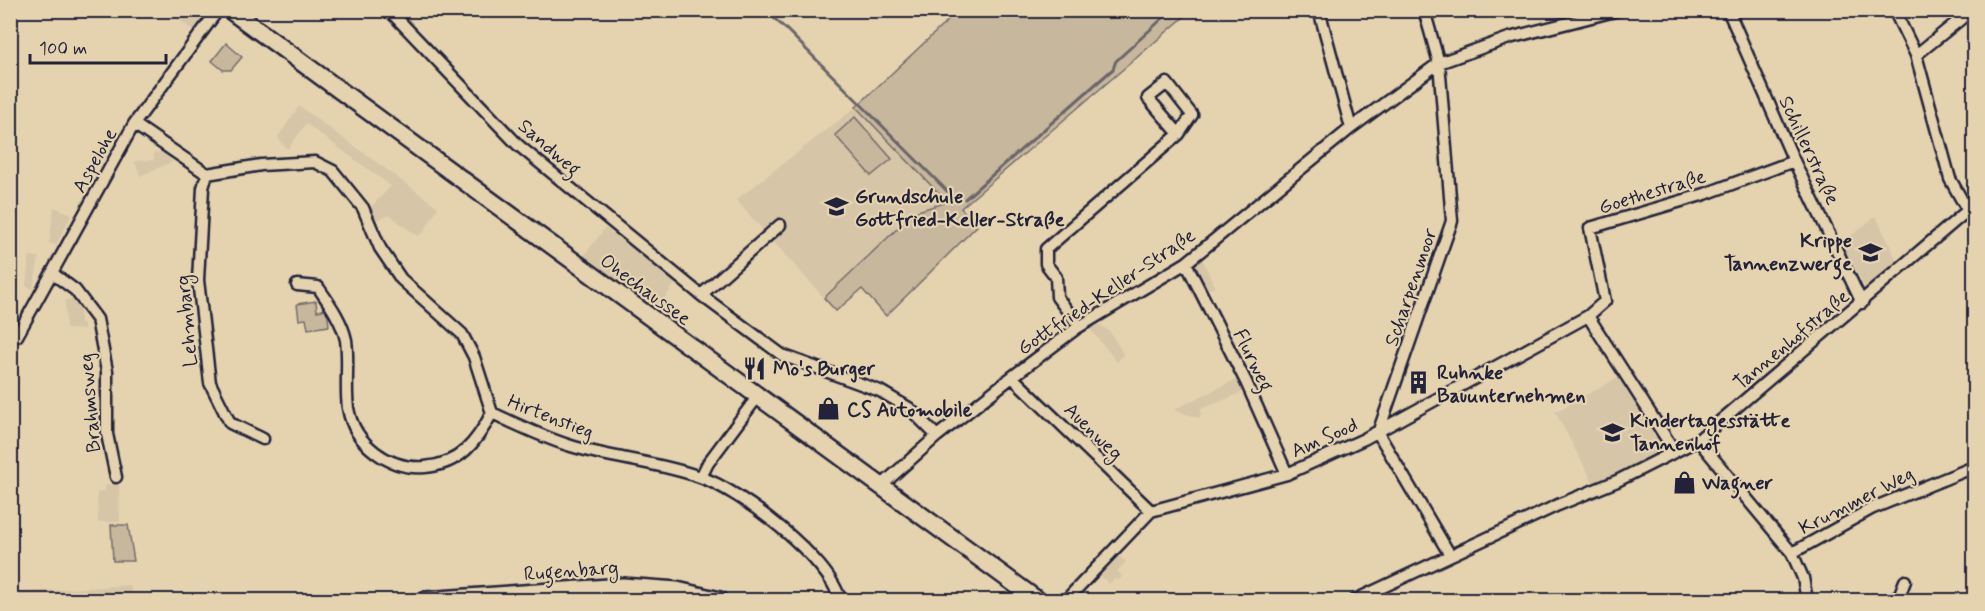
<svg xmlns="http://www.w3.org/2000/svg" width="1985" height="611" font-family="Mynerve,sans-serif">
<rect width="100%" height="100%" fill="#e5d3b0"/>
<filter id="ink" filterUnits="userSpaceOnUse"><feTurbulence type="fractalNoise" baseFrequency=".0167" numOctaves="2"/><feDisplacementMap in="SourceGraphic" scale="12" xChannelSelector="R" yChannelSelector="G"/><feConvolveMatrix kernelMatrix="1 2 1 2 8 2 1 2 1" color-interpolation-filters="sRGB"/></filter>
<g filter="url(#ink)">
<!-- built -->
<path fill="#d6c5a7" d="M169,11H211L194,31Z
M299,106L438,207L423,233L417,236L390,215L376,220L371,207L391,186L306,124L288,149L282,144L278,137Z
M856,107L947,202L915,212L824,298L736,200Z
M154,152L166,153L172,162L140,176L135,161L154,160Z
M54,207L72,214L56,245L49,243Z
M1876,216L1897,261L1865,288L1842,243Z
M605,228L678,280L657,308L584,256Z
M29,256L39,257L33,289L26,286Z
M1203,260L1215,287L1205,290L1192,266L1195,261Z
M78,299L83,305L80,308V323H84V330L66,329L65,300Z
M1099,324L1110,332L1124,355L1117,362L1090,329Z
M1621,376L1671,451L1594,484L1555,412Z
M1239,378L1241,393L1201,409L1200,418L1173,410Z
M119,484L120,522H98L97,492L105,491V485Z
M1118,555L1126,562L1117,571L1122,576L1118,581L1115,578L1109,584L1100,575Z
M130,585L133,600H11V593Z"/>
<!-- green -->
<path fill="#c6b79d" stroke="#746c6c" stroke-width="1.5" d="M958,11H1191L961,208L977,226L886,316L862,289L836,311L824,298L915,212L947,202L856,107Z
M226,43L242,57L231,70H223L212,61Z
M855,117L892,159L871,176L835,135Z
M316,301L317,311L327,309L329,326L308,329L306,319L299,320L297,304Z
M111,525H128L134,561H113Z"/>
<g fill="none" stroke-linecap="round" stroke-linejoin="round">
<!-- stream -->
<path stroke="#6b6567" stroke-width="3" d="M765,10L787,30L951,195
M965,199L1113,69L1116,61L1163,18L1180,10"/>
<defs>
<path id="street" d="M389,10L518,145L701,295L782,355L880,391L909,408L937,436
M1319,10L1351,128
M1424,10L1439,63L1452,221L1378,433L1450,555
M1728,10L1794,161L1862,303
M1894,10L1916,55L1950,179L1968,211
M1916,55L1972,10
M134,124L207,174L261,165L315,162L333,171L363,208L380,248L401,279L462,334L474,357L492,413C518,425 544,438 571,446C613,459 659,462 700,477C740,490 830,559 840,600
M207,174L203,188L198,280L210,383L230,423L263,439
M1186,263L1246,382L1287,474
M52,273L75,290L97,319L107,371V434L116,477
M297,285L318,287C329,303 342,321 346,340C349,362 345,386 348,408C354,444 389,470 425,467C460,464 476,443 492,413
M701,295L780,225
M1588,316L1675,452
M1079,326L1057,297L1056,277L1046,264V249L1179,134L1192,115L1167,83L1148,98L1179,134
M17,336L134,124L218,10
M1012,377L1151,511
M1698,440L1792,553L1803,578L1807,600
M701,477L708,463L758,396
M881,486L937,436L1012,377L1077,328L1186,263L1351,128L1439,63L1509,38L1619,10
M1792,553L1873,508L1974,467
M622,600L623,586
M1066,600L1151,511L1287,474L1364,439L1588,316L1605,301L1590,228L1705,194L1794,161
M1355,600L1558,505L1617,481L1698,440L1974,205
M1891,600L1900,594L1905,581"/>
<path id="secondary" d="M424,600L623,586L677,590L720,600"/>
<path id="primary" d="M230,10L1037,600"/>
</defs>
<!-- street casing -->
<use href="#street" stroke="#22223b" stroke-width="15"/>
<!-- secondary casing -->
<use href="#secondary" stroke="#22223b" stroke-width="20"/>
<!-- primary casing -->
<use href="#primary" stroke="#22223b" stroke-width="21"/>
<!-- street -->
<use href="#street" stroke="#e5d3b0" stroke-width="10"/>
<!-- secondary -->
<use href="#secondary" stroke="#e5d3b0" stroke-width="15"/>
<!-- primary -->
<use href="#primary" stroke="#e5d3b0" stroke-width="16"/>
</g>
</g>
<!-- icons -->
<defs>
<symbol id="school-bare" viewBox="-9 -9 18 18"><path d="M0-5L7-2L0 1L-7-2ZM-4 1L0 2.5L4 1V4Q0 6-4 4Z" fill="#22223b" stroke="#e5d3b0" stroke-width="2.5" paint-order="stroke"/></symbol>
<symbol id="restaurant-bare" viewBox="-9 -9 18 18"><path d="M-5-6h1v4h1v-4h1v4h1v-4h1v5L-1.5 .5V6h-2V.5L-5-1ZM5-6V6H3V1.5H1.5Q1.5-4 5-6Z" fill="#22223b" stroke="#e5d3b0" stroke-width="2.5" paint-order="stroke"/></symbol>
<symbol id="building-bare" viewBox="-9 -9 18 18"><path d="M-4-6H4V6H1V3H-1V6H-4ZM-2.5-4.3h1.7v1.8h-1.7ZM.8-4.3h1.7v1.8H.8ZM-2.5-1h1.7V.8h-1.7ZM.8-1h1.7V.8H.8Z" fill="#22223b" stroke="#e5d3b0" stroke-width="2.5" paint-order="stroke"/></symbol>
<symbol id="shop-bare" viewBox="-9 -9 18 18"><path d="M-5-2.5h2.3a2.7 3.5 0 0 1 5.4 0H5L5.5 6h-11ZM-1.5-2.5h3a1.5 2.3 0 0 0-3 0Z" fill="#22223b" stroke="#e5d3b0" stroke-width="2.5" paint-order="stroke"/></symbol>
</defs>
<g fill-rule="evenodd">
<use href="#school-bare" x="820" y="190" width="33" height="33"/>
<use href="#school-bare" x="1854" y="236" width="33" height="33"/>
<use href="#restaurant-bare" x="738" y="352" width="33" height="33"/>
<use href="#building-bare" x="1402" y="366" width="33" height="33"/>
<use href="#shop-bare" x="812" y="392" width="33" height="33"/>
<use href="#school-bare" x="1596" y="416" width="33" height="33"/>
<use href="#shop-bare" x="1668" y="466" width="33" height="33"/>
</g>
<g text-anchor="middle" stroke-width="4.5" stroke-linejoin="round" paint-order="stroke">
<!-- street labels -->
<g font-size="20" fill="#22223b" stroke="#e5d3b0">
<text transform="translate(550 147) rotate(41)" y="7">Sandweg</text>
<text transform="translate(1810 150) rotate(65)" y="7">Schillerstraße</text>
<text transform="translate(94 160) rotate(-61)" y="7">Aspelohe</text>
<text transform="translate(1652 191) rotate(-17)" y="7">Goethestraße</text>
<text transform="translate(1410 287) rotate(-71)" y="7">Scharpenmoor</text>
<text transform="translate(646 289) rotate(36)" y="7">Ohechaussee</text>
<text transform="translate(1106 291) rotate(-34)" y="7">Gottfried-Keller-Straße</text>
<text transform="translate(186 321) rotate(-95)" y="7">Lehmbarg</text>
<text transform="translate(1791 339) rotate(-40)" y="7">Tannenhofstraße</text>
<text transform="translate(1254 360) rotate(64)" y="7">Flurweg</text>
<text transform="translate(89 403) rotate(-95)" y="7">Brahmsweg</text>
<text transform="translate(551 416) rotate(21)" y="7">Hirtenstieg</text>
<text transform="translate(1094 431) rotate(44)" y="7">Auenweg</text>
<text transform="translate(1324 437) rotate(-24)" y="7">Am Sood</text>
<text transform="translate(1856 500) rotate(-27)" y="7">Krummer Weg</text>
<text transform="translate(571 570) rotate(-4)" y="7">Rugenbarg</text>
</g>
<!-- poi labels -->
<g font-size="20" font-weight="bold" fill="#22223b" stroke="#e5d3b0" text-anchor="start">
<text x="855" y="203">Grundschule<tspan x="855" dy="23">Gottfried-Keller-Straße</tspan></text>
<text x="1852" y="247" text-anchor="end">Krippe<tspan x="1852" dy="23">Tannenzwerge</tspan></text>
<text x="773" y="375">Mo's Burger</text>
<text x="1437" y="379">Ruhnke<tspan x="1437" dy="23">Bauunternehmen</tspan></text>
<text x="847" y="416">CS Automobile</text>
<text x="1630" y="427">Kindertagesstätte<tspan x="1630" dy="23">Tannenhof</tspan></text>
<text x="1702" y="489">Wagner</text>
</g>
</g>
<!-- margin -->
<rect width="1985" height="611" fill="none" stroke="#e5d3b0" stroke-width="36"/>
<rect x="18" y="18" width="1949" height="575" fill="none" stroke="#22223b" stroke-width="2" filter="url(#ink)"/>
<!-- scale -->
<path d="M30 54v9h136v-9" fill="none" stroke="#22223b" stroke-width="3"/>
<text x="39" y="54" font-size="18" fill="#22223b" stroke="#e5d3b0" stroke-width="4.5" paint-order="stroke">100 m</text>
</svg>
